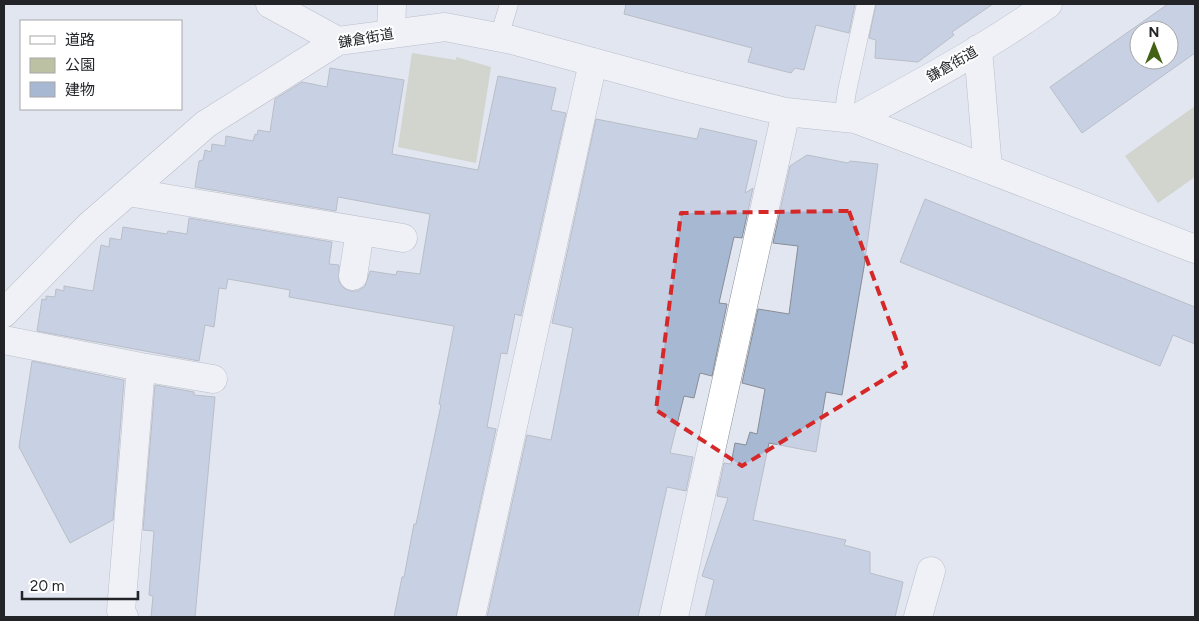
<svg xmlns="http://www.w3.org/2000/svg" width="1199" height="621" font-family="Figtree,'Noto Sans JP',sans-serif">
<rect width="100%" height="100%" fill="#e1e6f0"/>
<!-- green -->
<path fill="#bcc1a3" d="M412,53L456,60V57L491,67L476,163L398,147Z
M1195,106V177L1158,203L1125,156Z"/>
<!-- building -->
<path fill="#a7b8d2" stroke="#888d95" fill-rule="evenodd" d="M626,4H855L849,33L816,25L804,70L795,68L791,73L748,62L752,48L624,14Z
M876,4H993L952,32L954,35L918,62L875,58L876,40L869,38Z
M1168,4H1195V53L1082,133L1050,87ZM1139,30H1169V60H1139Z
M330,68L404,80L392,154L478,170L498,76L556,88L551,110L566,113L521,316L515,314L507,354L501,353L487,427L496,429L456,617H394L402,577H404L414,524H416L441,405L439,404L454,326L289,297L290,290L228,279L226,289L219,288L214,327L205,325L199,361L37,331L42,299L46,300V296L55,297L56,289L64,291V286L93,291L101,245L109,247L110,238L121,240L123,227L167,234L168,231L187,234L189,218L332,242L329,264L339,265V282L344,288L350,291H358L365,286L370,271L396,275L397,271L420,274L430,214L338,197L336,211L195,187L199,161L203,160L205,150L211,152L212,144L225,146L226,136L253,141L255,134L257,135L258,130L270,132L275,99L302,82L327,87Z
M596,119L697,139L700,128L757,141L745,193L753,188L742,238L734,237L719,303L727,304L712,376L700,373L694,398L684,396L670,453L693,457L686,491L667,487L638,617H487L527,435L551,440L573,328L552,323Z
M807,155L848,163L850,161L878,164L864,267L842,395L826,392L816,452L769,443L753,520L846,540L844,545L870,552V573L903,582L901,592L895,617H705L714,580L702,576L728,498L717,496L724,463L731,464L735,443L746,445L750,432L757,434L765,389L742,383L758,309L789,314L798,246L773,243L790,166Z
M925,199L1195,307V344L1173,335L1160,366L900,262Z
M32,361L124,380L113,520L70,543L19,447Z
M155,385L194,392V395L215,397L195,617H151L153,596L149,595L154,531L143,530Z"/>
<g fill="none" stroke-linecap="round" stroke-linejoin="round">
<defs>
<path id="lane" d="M499,37L509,4
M843,118L847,91L866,4"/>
<path id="street" d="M270,4L338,41
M391,33L392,4
M978,49L988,169
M855,119C919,84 988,47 1048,4
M128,192L403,238
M353,276L360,231
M4,313L89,226L206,124L338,41L445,27L512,40L681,86L786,112L855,119L988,169L1195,249
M4,340L141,367L213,379
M124,617L121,611L141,367
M471,617L593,62
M674,617L786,112
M918,617L931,571"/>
</defs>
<!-- lane casing -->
<use href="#lane" stroke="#8b9099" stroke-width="19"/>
<!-- street casing -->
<use href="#street" stroke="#8b9099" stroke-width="29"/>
<!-- lane -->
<use href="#lane" stroke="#fff" stroke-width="18"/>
<!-- street -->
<use href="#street" stroke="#fff" stroke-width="28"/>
</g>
<!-- marked area -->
<path d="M0 0H1199V621H0ZM849,211L906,366L742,466L656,410L681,213Z" fill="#e1e6f0" fill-opacity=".55" fill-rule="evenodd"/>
<path fill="none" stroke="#d62828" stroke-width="4" stroke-dasharray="10 6" stroke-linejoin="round" d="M849,211L906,366L742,466L656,410L681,213Z"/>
<g text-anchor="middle" stroke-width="4" stroke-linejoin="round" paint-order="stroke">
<!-- street labels -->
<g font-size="14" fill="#222428" stroke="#fff">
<text transform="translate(366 38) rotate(-10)" y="5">鎌倉街道</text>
<text transform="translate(952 64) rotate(-30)" y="5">鎌倉街道</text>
</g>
</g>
<!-- border -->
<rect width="1199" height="621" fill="none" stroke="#222428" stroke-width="10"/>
<!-- legend -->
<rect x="20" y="20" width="162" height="90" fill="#ffffff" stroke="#a7a7a9"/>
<rect x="30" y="36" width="25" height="8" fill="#ffffff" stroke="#a7a7a9"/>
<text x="65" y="45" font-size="15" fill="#222428">道路</text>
<rect x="30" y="58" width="25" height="15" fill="#bcc1a3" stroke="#a7a7a9"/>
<text x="65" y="70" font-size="15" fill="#222428">公園</text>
<rect x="30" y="82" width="25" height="15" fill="#a7b8d2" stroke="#a7a7a9"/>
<text x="65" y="95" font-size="15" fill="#222428">建物</text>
<!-- north arrow -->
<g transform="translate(1154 45)"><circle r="24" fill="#ffffff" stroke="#a7a7a9"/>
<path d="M0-4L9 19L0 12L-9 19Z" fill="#446216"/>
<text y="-8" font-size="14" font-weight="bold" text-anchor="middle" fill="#222428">N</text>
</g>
<!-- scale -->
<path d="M22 591v8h116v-8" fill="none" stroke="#222428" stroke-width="2.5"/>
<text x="30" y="591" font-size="15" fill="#222428" stroke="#ffffff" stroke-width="4" paint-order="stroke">20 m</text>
</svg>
